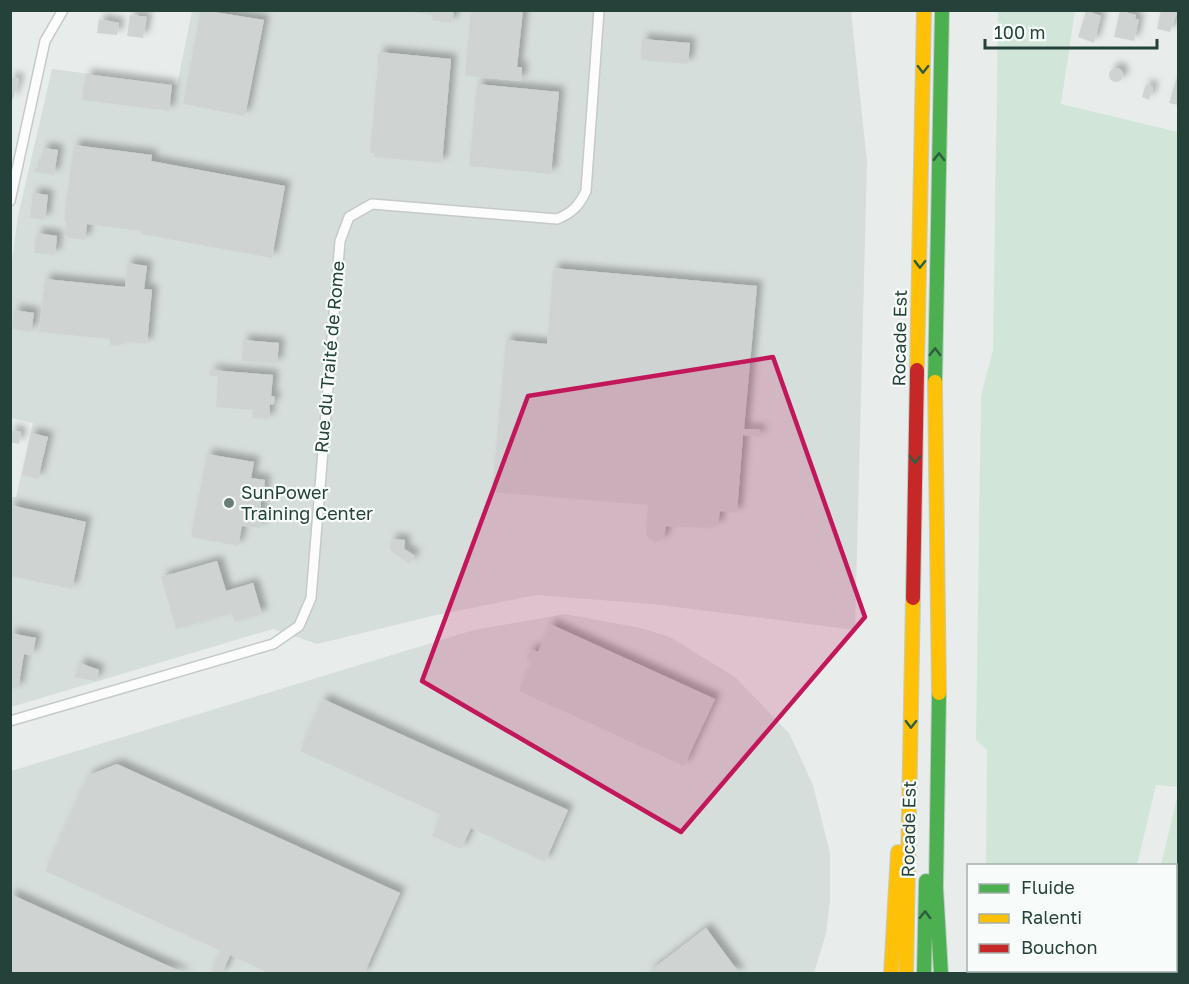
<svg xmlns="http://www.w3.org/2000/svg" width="1189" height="984" font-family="'Golos Text',sans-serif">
<defs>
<filter id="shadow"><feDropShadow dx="5.5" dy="-5.5" stdDeviation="3" flood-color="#0004"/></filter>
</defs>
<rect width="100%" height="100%" fill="#e8edeb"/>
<!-- built -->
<path fill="#d6dedb" d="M192,11H851L867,162L855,630L652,604L536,595L432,616L317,644L273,629L11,707V497H16L33,423L11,418L10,275L18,216L52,69L177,85Z
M565,614L641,628L670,637L735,677L789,733L813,785L830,853V901L826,934L814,973L11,974V771L474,630Z"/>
<!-- green -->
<path fill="#d1e6d8" d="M998,11H1075L1061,104L1178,132V787L1156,785L1137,865H986L987,750L976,740L981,396L993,350Z
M1178,793V973H976V970H1176V866L1161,865Z"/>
<!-- building -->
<path fill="#cfd4d2" filter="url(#shadow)" d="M201,10L264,20L245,116L183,104Z
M398,10H454L452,23L432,20L433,15Z
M471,10H523L517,67H522L521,81L465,76Z
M1161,10H1178L1170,32L1157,29Z
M1086,11L1101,16L1094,43L1078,37Z
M1120,11L1136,15L1135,19H1139L1134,41L1114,37Z
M130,15L147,17L143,38L127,36Z
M99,19L119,23L117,35L97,33Z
M642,39L690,43L688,64L641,60Z
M379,52L451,59L442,163L374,157V153H370Z
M1109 75a7 7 0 1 1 14 0a7 7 0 1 1-14 0Z
M86,74L172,85L169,111L82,100Z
M10,77L19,79L13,99H10Z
M1177,77L1178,78V105L1169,103Z
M477,84L559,92L551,174L469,166Z
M1146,84L1153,87L1149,100L1142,97Z
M74,145L152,155L151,161L285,186L272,258L141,234V231L87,224L85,240L65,237L66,221H64Z
M43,148L58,150L54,175L34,172L35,168H40Z
M33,193L48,195L45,220L30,218Z
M37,233L57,236L55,255L34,253Z
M127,263L147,266L144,289L152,290L147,344L120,341L119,346L110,345V339L39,332L45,279L125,287Z
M553,268L757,286L744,429L760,430V437L743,435L737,513L720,511L718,525L708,528L666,526L664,538L655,543L646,536L648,505L492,492L506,340L547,344Z
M14,310L34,313L31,332L12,329Z
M243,340L279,343L277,364L242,361Z
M210,370L273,375L271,396H274L275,400L273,405L270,404L269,419L252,418L253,410L216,407L218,376H210Z
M10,430L21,432L19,444L10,442Z
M31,433L48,437L38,479L22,475Z
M207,454L254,462L251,478L265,480L263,499L261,498V528L242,526L238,546L191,537Z
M10,505L86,522L72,589L10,576Z
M391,539L405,540L404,549L415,556L409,564L390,550Z
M217,561L226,591L253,583L262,614L235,622L232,613L176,629L161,577Z
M550,624L715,699L684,766L519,691L532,663L526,660L531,649L538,652Z
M10,633L36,638L32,656L24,654L18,689L10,688Z
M80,663L99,670L96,681L74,677Z
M323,699L568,810L545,862L471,828L461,849L432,836L441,815L300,751Z
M117,764L400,893L364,974H271L230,955L222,974H210L221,951L45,871L89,775Z
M10,894L17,897L186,974H10Z
M706,928L740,974H646Z"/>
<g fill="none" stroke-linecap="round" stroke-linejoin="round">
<defs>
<path id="street" d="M10,201L45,41L63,10
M10,721L273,644L299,626L311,598L340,241L349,217L372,204L557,219C572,213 579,206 586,191L599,10"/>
<path id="fast" d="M935,382L942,10
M939,693L936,888L941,974
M924,974L926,881"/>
<path id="slow" d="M917,370L924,10
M935,382L939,693
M891,974L898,852
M906,974L913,598"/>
<path id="jam" d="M913,598L917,370"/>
</defs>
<!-- street casing -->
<use href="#street" stroke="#c5cac8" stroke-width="12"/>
<!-- fast casing -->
<use href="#fast" stroke="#c3ccc9" stroke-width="16"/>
<!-- slow casing -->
<use href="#slow" stroke="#c3ccc9" stroke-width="16"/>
<!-- jam casing -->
<use href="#jam" stroke="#c3ccc9" stroke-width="16"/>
<!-- street -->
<use href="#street" stroke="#fcfcfc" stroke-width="9"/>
<!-- fast -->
<use href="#fast" stroke="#4caf50" stroke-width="14"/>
<!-- slow -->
<use href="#slow" stroke="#ffc107" stroke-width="14"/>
<!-- jam -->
<use href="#jam" stroke="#c62828" stroke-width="14"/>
</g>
<!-- one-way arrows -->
<defs><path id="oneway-chevron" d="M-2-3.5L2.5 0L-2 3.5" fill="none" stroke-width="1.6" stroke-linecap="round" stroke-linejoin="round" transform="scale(1.5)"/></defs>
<g stroke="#2e5d40">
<use href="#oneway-chevron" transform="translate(923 69) rotate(91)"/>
<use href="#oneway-chevron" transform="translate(939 157) rotate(-89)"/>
<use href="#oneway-chevron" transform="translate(920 264) rotate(91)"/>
<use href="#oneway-chevron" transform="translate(935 352) rotate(-89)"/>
<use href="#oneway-chevron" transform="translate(915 459) rotate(91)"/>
<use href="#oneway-chevron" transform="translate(911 724) rotate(91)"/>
<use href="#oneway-chevron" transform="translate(925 915) rotate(-89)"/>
</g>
<!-- marked area -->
<path fill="#c2185b" fill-opacity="0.2" stroke="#c2185b" stroke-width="4.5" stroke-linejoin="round" d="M773,357L865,617L681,832L422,681L528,396Z"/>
<!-- markers -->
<circle fill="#697e78" stroke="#f7fbf9" stroke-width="2" cx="229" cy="503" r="6"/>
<g text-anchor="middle" stroke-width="4.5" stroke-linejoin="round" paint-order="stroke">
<!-- street labels -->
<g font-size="18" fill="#24423a" stroke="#f7fbf9">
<text transform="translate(900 338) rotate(-89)" y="6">Rocade Est</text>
<text transform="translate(330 357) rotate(-85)" y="6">Rue du Traité de Rome</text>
<text transform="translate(909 829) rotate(-89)" y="6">Rocade Est</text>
</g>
<!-- poi labels -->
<g font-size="18" fill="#24423a" stroke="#f7fbf9" text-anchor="start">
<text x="241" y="499">SunPower<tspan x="241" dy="21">Training Center</tspan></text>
</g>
</g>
<!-- border -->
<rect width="1189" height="984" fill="none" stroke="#24423a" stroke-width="24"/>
<!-- legend -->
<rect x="967" y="864" width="210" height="108" fill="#f7fbf9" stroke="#a3b1ad" stroke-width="1.5"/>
<rect x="979" y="884" width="30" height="9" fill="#4caf50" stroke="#a3b1ad" stroke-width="1.5"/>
<text x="1021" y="894" font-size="18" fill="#24423a">Fluide</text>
<rect x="979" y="914" width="30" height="9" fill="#ffc107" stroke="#a3b1ad" stroke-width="1.5"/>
<text x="1021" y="924" font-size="18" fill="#24423a">Ralenti</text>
<rect x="979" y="944" width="30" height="9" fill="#c62828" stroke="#a3b1ad" stroke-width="1.5"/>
<text x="1021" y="954" font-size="18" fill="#24423a">Bouchon</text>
<!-- scale -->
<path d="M985 39v9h172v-9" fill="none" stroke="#24423a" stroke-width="3"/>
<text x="994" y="39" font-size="18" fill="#24423a" stroke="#f7fbf9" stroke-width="4.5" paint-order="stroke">100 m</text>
</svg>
